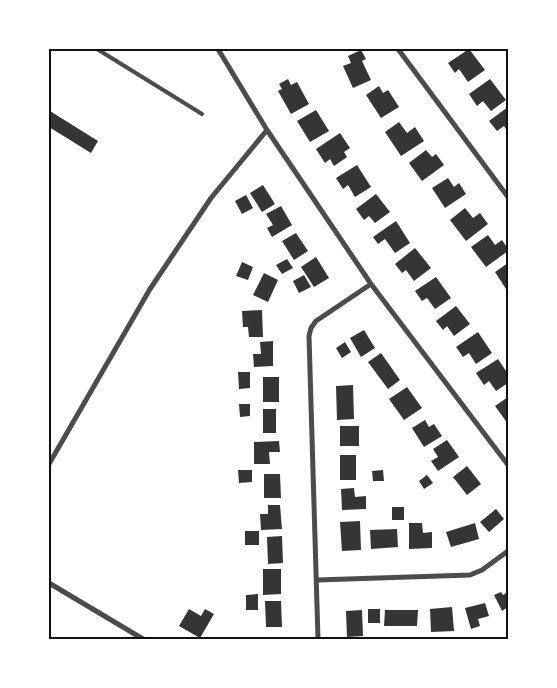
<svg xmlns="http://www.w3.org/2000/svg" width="557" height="688" font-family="Lato,sans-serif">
<rect width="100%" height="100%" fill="#fff"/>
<!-- building -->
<path fill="#353535" d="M469,49L485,70L468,82L459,69L455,73L448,63Z
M361,50L366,59L362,61L371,80L353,88L343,66L351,63L348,56Z
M288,79L291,85L297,82L309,104L291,114L278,91L282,89L279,84Z
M490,79L506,100L491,111L483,101L477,106L469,94Z
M379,86L383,93L388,90L399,107L381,118L366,95Z
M508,107V132L504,126L497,131L489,121Z
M316,110L329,131L310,142L297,121Z
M50,111L98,141L91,153L49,127Z
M399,122L407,133L415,127L424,141L401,156L385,132Z
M340,133L350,148L344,152L347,157L334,166L330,159L325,163L316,149Z
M426,150L432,157L436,154L444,165L422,181L409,163Z
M357,165L371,187L355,197L348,185L343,189L336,178Z
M448,178L454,187L459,183L466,194L445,208L432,188Z
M263,185L275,204L262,212L250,193Z
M376,194L390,212L375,223L369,216L364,220L356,209Z
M246,195L253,208L242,214L235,201Z
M281,206L292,225L272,237L267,228L273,225L266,214Z
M465,208L473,218L480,213L488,224L466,241L450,220Z
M396,221L410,243L395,253L385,239L378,244L373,237Z
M296,233L308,251L294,260L282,241Z
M488,235L495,245L502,240L508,249V251L486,267L471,247Z
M415,248L431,268L414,281L406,270L402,273L395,264Z
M316,257L329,278L314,287L301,267Z
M287,259L293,268L282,274L276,265Z
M242,262L253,267L248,280L236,276Z
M508,263V292L495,272Z
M264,273L278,280L268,302L253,295Z
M304,275L311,287L299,293L293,281Z
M436,277L451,298L435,309L427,298L422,301L415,291Z
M456,306L470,324L454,336L447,326L443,330L436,321Z
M262,310L263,337H249L248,327H243L242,311Z
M364,330L375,348L361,357L350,338Z
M478,332L492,353L476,364L469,353L463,357L456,347Z
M273,341V366L254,367L253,354H261L260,342Z
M345,342L351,352L342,358L336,348Z
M381,353L400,380L388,389L368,362Z
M498,359L508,374V383L496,391L489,381L484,385L476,373Z
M238,372H250V388L239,389Z
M263,377H279V402H263Z
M353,385L354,419L337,420L336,386Z
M407,387L422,408L404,420L389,399Z
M508,397V424L495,406Z
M239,404H250V416L240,417Z
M263,409H276V433H263Z
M425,420L429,427L434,424L442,436L424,447L412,428Z
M340,426H359V446H340Z
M447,440L459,457L438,471L431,461L438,457L433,449Z
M279,441L280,452H269L270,464H254V442Z
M340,455H356V480H340Z
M467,466L481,484L467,495L453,477Z
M238,470H252V482L239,483Z
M383,470L384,481H373L372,471Z
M264,474H280L281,498H264Z
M427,475L433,483L424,489L419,481Z
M354,488L355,497L366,496V509L342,510L341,489Z
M268,505H280L282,529L261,530L260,514H268Z
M392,507H404V520H392Z
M496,509L504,519L489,532L480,522Z
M360,521L361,550L342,551L340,522Z
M409,523H422L423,533L432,532V548L409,549Z
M475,523L479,539L451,547L446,532Z
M397,529L398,547L371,549L370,530Z
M245,531H259V545H245Z
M282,536L283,563L268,564L267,537Z
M263,569H281V594L263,595Z
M501,592L503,595L508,592V607L502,611L494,595Z
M258,594V610H246V595Z
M265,601H281L282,627H266Z
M485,603L489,616L478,619L480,626L471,629L465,608Z
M452,607L454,631L431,632L430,609Z
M189,609L201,616L205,609L214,614L200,638L179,626Z
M368,609H380V623H368Z
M362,610L363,636L347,637L346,611Z
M385,610H418L417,626H384Z"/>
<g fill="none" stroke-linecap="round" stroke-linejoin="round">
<!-- service -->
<path stroke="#4c4c4c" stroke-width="4" d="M97,49L202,114"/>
<!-- minor -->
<path stroke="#4c4c4c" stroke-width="5" d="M218,49L267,130L371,284L508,465
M398,49L508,197
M49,464L150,289L211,198L267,130
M317,580L470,575L482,570L508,551
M49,583L143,639
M318,639L309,336L311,328L316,321L371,284"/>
</g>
<!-- border -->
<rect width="557" height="688" fill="none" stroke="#ffffff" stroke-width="100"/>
<rect x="50" y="50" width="457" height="588" fill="none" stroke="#111" stroke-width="2"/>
</svg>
